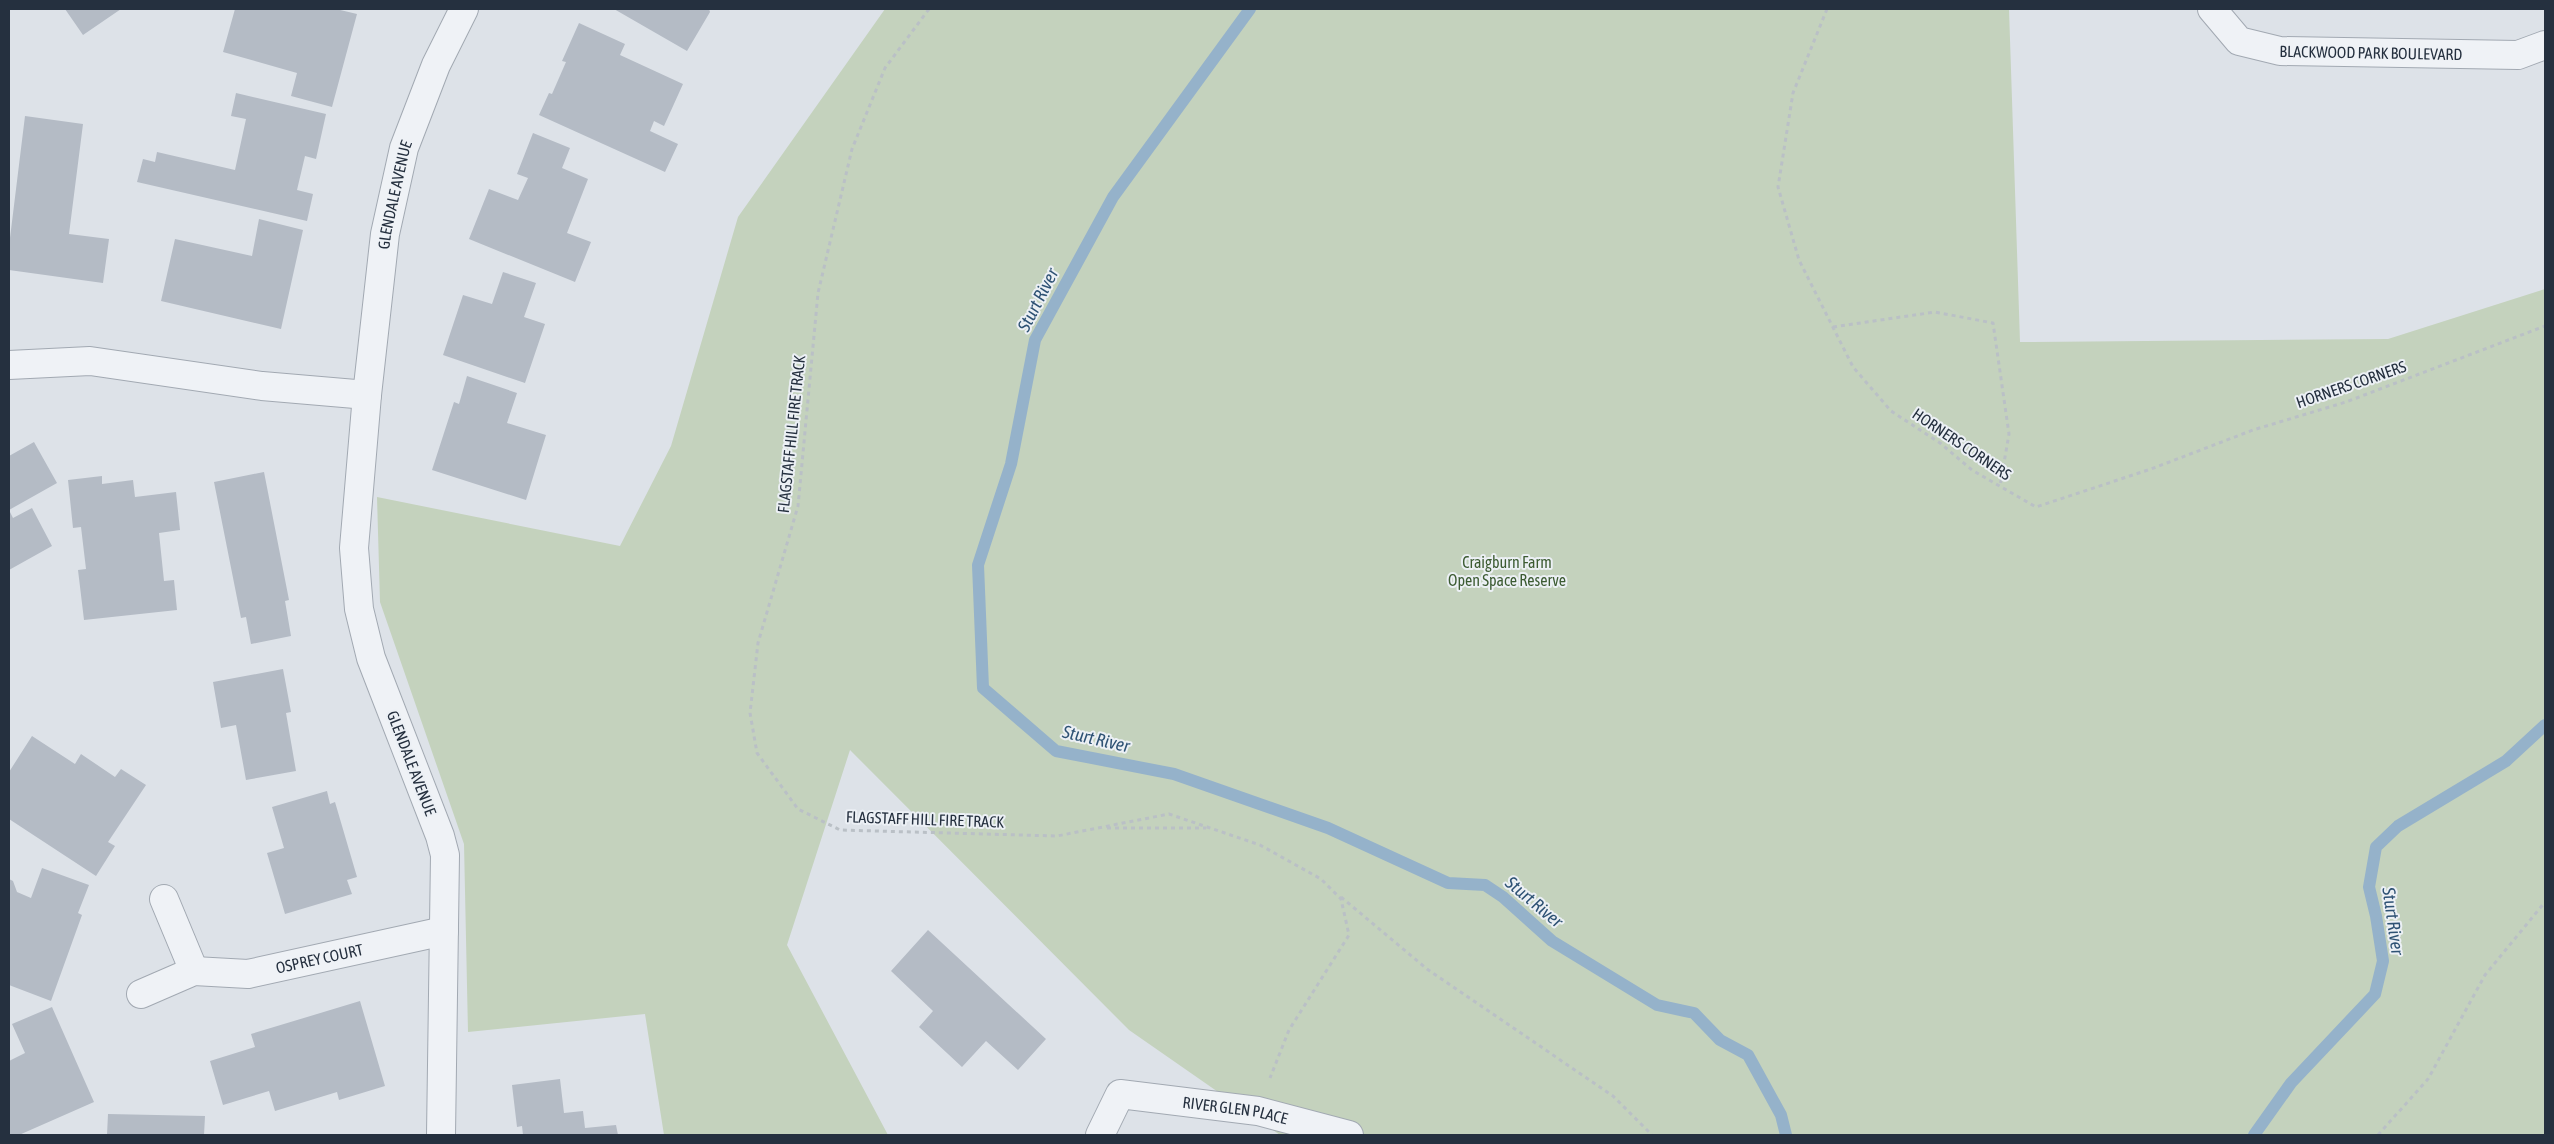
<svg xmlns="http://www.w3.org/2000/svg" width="2554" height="1144" font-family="'Asap Condensed',sans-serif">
<rect width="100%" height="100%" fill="#dde2e8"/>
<!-- green -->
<path fill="#c4d2bd" d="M885,9H2009L2020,342L2388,339L2545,289V1135H1280L1129,1030L850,750L787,945L888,1135H664L645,1014L468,1032L464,844L380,602L377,497L620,546L671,446L738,217Z"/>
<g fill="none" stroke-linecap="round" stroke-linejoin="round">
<!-- stream -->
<path stroke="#95b2ca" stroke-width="12" d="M1250,9L1113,197L1035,340L1011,464L978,565L983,688L1056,751L1174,774L1328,828L1448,883L1485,885L1503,897L1552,941L1657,1005L1694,1013L1720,1040L1748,1055L1781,1115L1786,1135
M2254,1135L2291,1083L2375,994L2383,961L2376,916L2369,887L2376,847L2398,826L2506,761L2545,725"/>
</g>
<!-- building -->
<path fill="#b4bbc5" d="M65,9H121L83,35Z
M235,9H336L357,14L332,107L291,96L297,73L223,52Z
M614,9H709L710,12L687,51Z
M579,23L625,44L620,55L683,84L664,126L654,121L650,131L678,144L665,172L539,115L549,93L552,94L566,62L562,61Z
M236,93L326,114L316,159L305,156L297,190L313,194L307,221L137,182L143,159L155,162L157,152L235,170L246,119L231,116Z
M25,116L83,124L69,234L109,239L103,283L9,270V246Z
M533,133L570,148L562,168L588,179L567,233L591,242L575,282L469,239L489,189L518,200L528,178L517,174Z
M259,219L303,230L281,329L161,301L175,239L252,256Z
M503,272L536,283L524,317L545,324L525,383L443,355L463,295L492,304Z
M467,376L517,393L507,423L546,435L526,500L432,470L454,402L459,404Z
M34,442L57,483L9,510L13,518L32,508L52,546L9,570V456Z
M264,472L289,600L285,601L291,636L251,644L246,617L241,618L214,482Z
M102,476V484L133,480L135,497L176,492L180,530L159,533L164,581L174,580L177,610L84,620L78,570L86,569L81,527L73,528L68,480Z
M283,669L291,712L286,713L296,771L246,780L236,725L221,728L213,682Z
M32,736L75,764L81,754L115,777L121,769L146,785L108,842L115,846L96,876L9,819V772Z
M327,791L330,804L335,802L357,877L347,880L352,894L285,914L267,853L284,848L272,807Z
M42,868L89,885L78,913L82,915L51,1001L9,985V879L13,881L17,892L31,898Z
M928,930L1046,1039L1018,1070L986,1041L962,1067L919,1027L933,1011L891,971Z
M360,1001L385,1086L339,1100L337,1092L275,1111L269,1091L223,1105L210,1061L255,1047L251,1034Z
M52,1007L94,1102L19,1135H9V1061L25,1053L12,1024Z
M560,1079L564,1113L583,1111L585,1128L616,1125L618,1135H523L522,1126L517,1127L512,1085Z
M108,1114L205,1116L204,1135H107Z"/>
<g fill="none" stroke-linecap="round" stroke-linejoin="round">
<defs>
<g id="street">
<path id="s1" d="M2212,9L2239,41L2280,51L2518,55L2545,45"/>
<path d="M9,365L90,361L262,386L367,395"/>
<path d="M164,899L194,971"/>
<path id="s2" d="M141,994L194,971L248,974L444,931"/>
<path id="s3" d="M441,1135L445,855L440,836L371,658L359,609L354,548L367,395L385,234L404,148L436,65L464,9"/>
<path id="s4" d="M1100,1135L1120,1094L1258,1111L1349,1135"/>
</g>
</defs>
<!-- street casing -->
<use href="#street" stroke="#a2a9b2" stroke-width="30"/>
<!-- path -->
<path stroke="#bac0c6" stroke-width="3" stroke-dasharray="4 4" stroke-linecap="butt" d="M929,9L885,68L852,149L818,293L798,506L758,643L750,713L757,753L798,809L840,830L1057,836L1169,814L1260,845L1321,879L1341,899L1349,935L1289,1030L1270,1078
M1827,9L1793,93L1778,187L1799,260L1853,367L1891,411L1940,443L1972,470L2036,507L2151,469L2253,430L2346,402L2545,326
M1833,327L1935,312L1993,323L2009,434L2000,486
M1107,828H1206
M1341,897L1427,969L1613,1096L1652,1135
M2378,1135L2428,1079L2485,975L2545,902"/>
<!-- street -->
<use href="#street" stroke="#eff2f6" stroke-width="28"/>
</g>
<g text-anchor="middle" stroke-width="4" stroke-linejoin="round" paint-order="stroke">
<!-- street labels -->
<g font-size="16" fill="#25303f" stroke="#ecf0f5">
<text dy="6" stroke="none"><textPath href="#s1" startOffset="175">BLACKWOOD PARK BOULEVARD</textPath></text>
<text dy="6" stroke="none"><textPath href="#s3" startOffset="958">GLENDALE AVENUE</textPath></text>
<text transform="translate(2351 384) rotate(-19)" y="6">HORNERS CORNERS</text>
<text transform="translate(791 434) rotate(-84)" y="6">FLAGSTAFF HILL FIRE TRACK</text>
<text transform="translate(1962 444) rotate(34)" y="6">HORNERS CORNERS</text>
<text transform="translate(412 763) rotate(69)" y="6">GLENDALE AVENUE</text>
<text transform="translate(925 819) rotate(2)" y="6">FLAGSTAFF HILL FIRE TRACK</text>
<text dy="6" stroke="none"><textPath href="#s2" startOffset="185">OSPREY COURT</textPath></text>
<text dy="6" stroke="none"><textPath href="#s4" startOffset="162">RIVER GLEN PLACE</textPath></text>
</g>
<!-- park labels -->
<g font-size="16" fill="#3c5b32" stroke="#ecf0f5">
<text x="1507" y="568">Craigburn Farm<tspan x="1507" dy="18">Open Space Reserve</tspan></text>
</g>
<!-- water labels -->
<g font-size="18" font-style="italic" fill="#2e5274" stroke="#ecf0f5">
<text transform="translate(1038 300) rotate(-63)" y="6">Sturt River</text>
<text transform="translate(1096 739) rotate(13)" y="6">Sturt River</text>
<text transform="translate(1534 902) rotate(40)" y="6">Sturt River</text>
<text transform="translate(2393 921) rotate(82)" y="6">Sturt River</text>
</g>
</g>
<!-- border -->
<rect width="2554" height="1144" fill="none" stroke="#25303f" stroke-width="20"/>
</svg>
